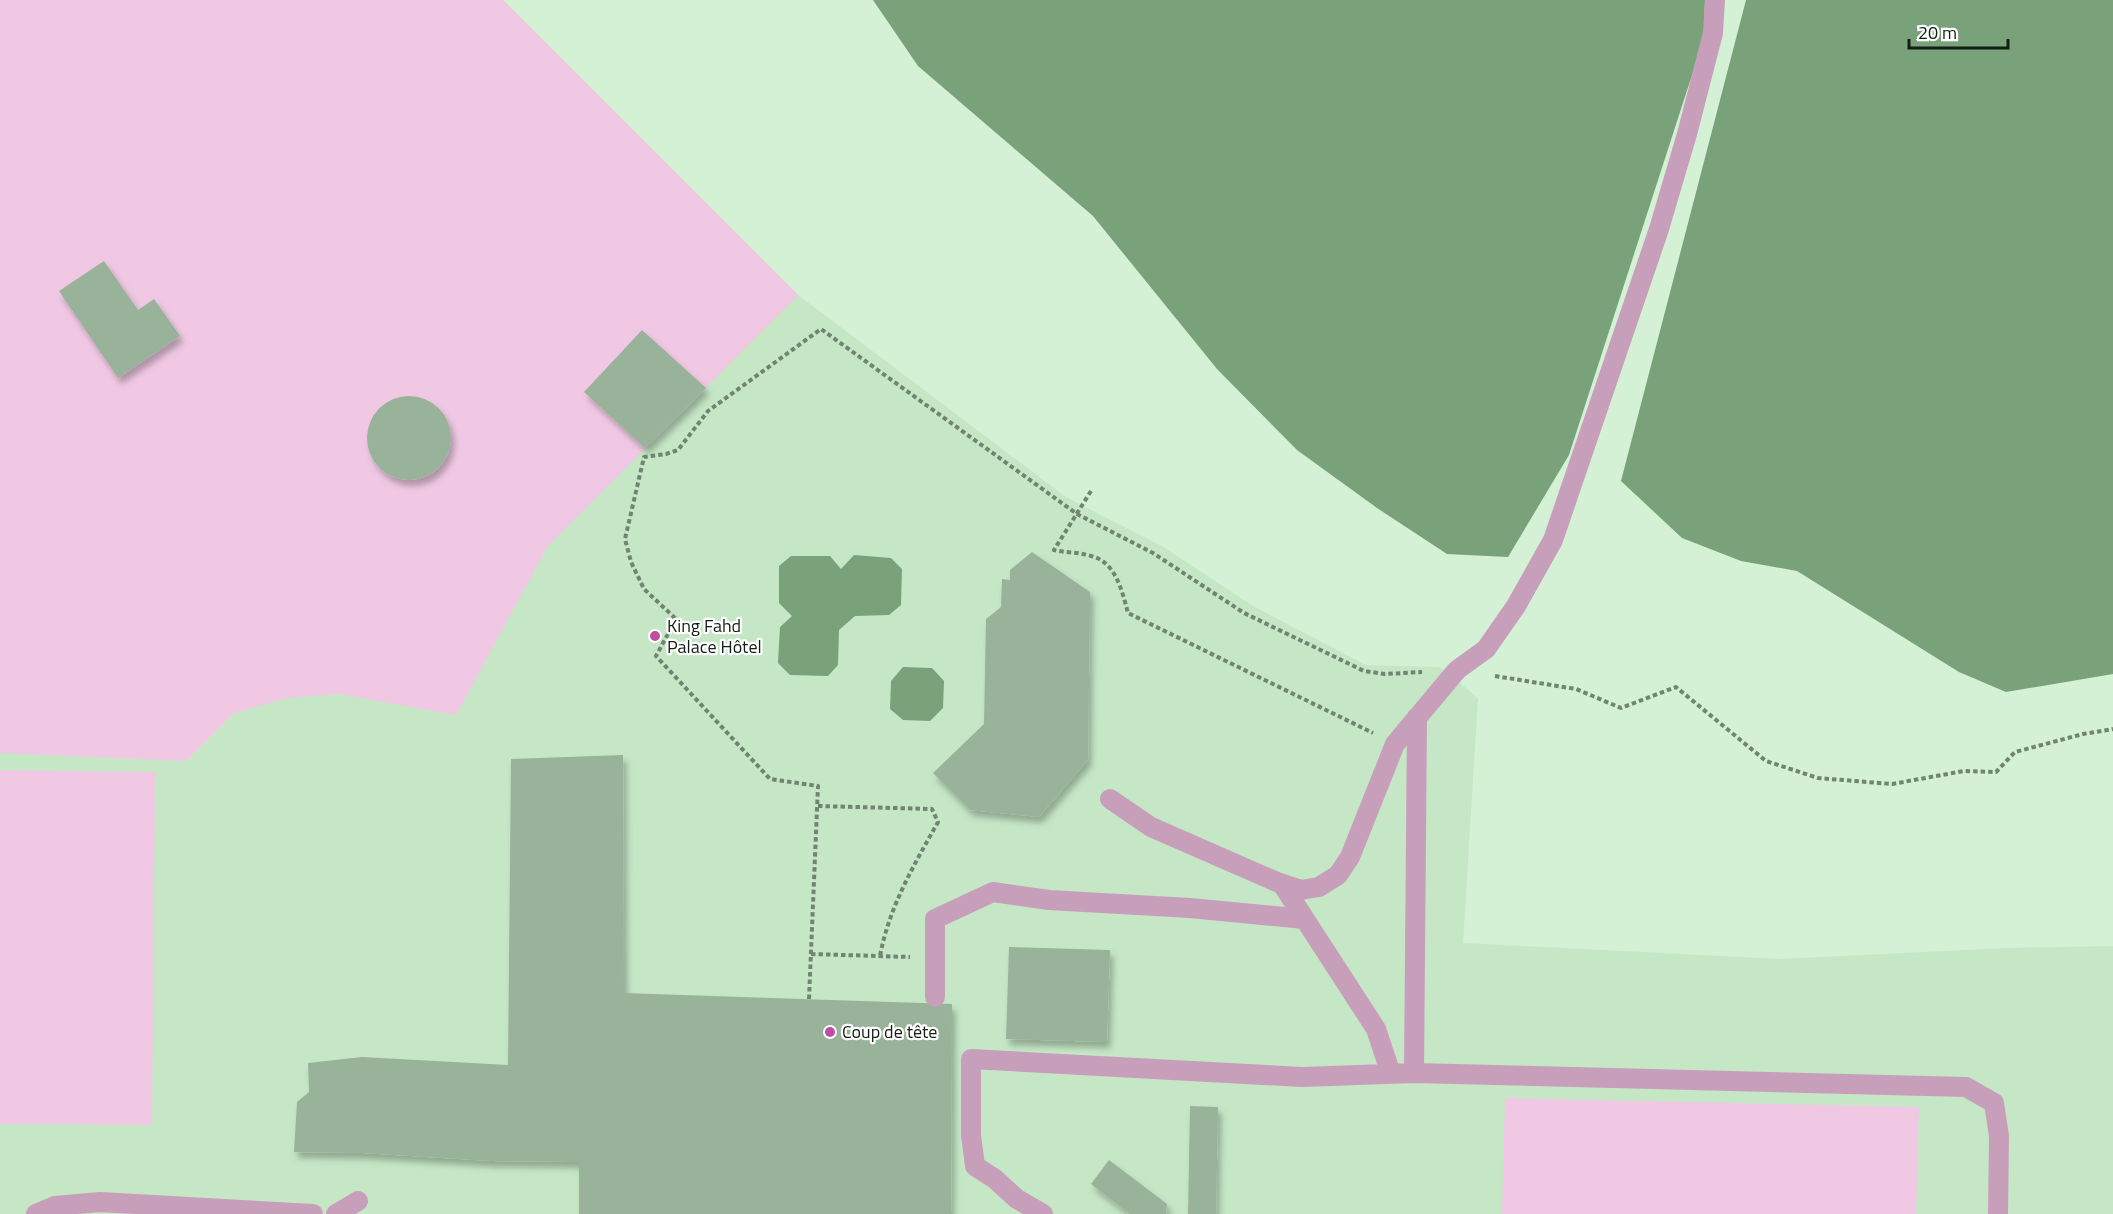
<svg xmlns="http://www.w3.org/2000/svg" width="2113" height="1214" font-family="'Titillium Web',sans-serif">
<defs>
<filter id="shadow"><feDropShadow dx="3.5" dy="6" stdDeviation="3" flood-color="#0004"/></filter>
</defs>
<rect width="100%" height="100%" fill="#d4f0d5"/>
<!-- built -->
<path fill="#c5e7c6" d="M0,0H503L798,295L1066,497L1165,548L1253,606L1366,665L1440,667L1478,698L1463,943L1780,959L2006,948L2113,946V1214H0Z"/>
<!-- green -->
<path fill="#f0c8e3" d="M0,0H503L798,295L548,546L456,715L339,694L287,698L234,713L186,761L0,753Z
M0,770L155,772L152,1125L0,1124Z
M1505,1098L1919,1107L1916,1214H1502Z"/>
<!-- water -->
<path fill="#79a27b" d="M873,0H1705L1704,38L1569,455L1508,557L1447,554L1377,508L1297,450L1217,369L1093,216L918,66Z
M1746,0H2113V674L2006,692L1959,672L1797,571L1741,561L1682,538L1621,481Z
M854,555L891,558L902,569L901,605L889,615L855,616L839,630L838,665L828,676L790,675L778,663L780,627L792,616L779,603V566L791,556H830L841,569Z
M903,667L932,668L944,681L943,708L930,721L903,720L890,709L891,681Z"/>
<!-- building -->
<path fill="#99b39a" filter="url(#shadow)" d="M104,261L138,310L154,299L180,336L118,378L59,291Z
M642,330L706,388L645,448L584,392Z
M367 438a42 42 0 1 1 84 0a42 42 0 1 1-84 0Z
M1032,552L1090,592L1088,760L1039,817L970,810L933,773L984,724L986,619L1001,607L1002,579L1010,580V570Z
M623,755L624,993L952,1004L951,1214H579V1162L492,1161L363,1153L294,1152L297,1102L309,1092L308,1063L362,1057L508,1065L511,759Z
M1009,947L1110,950L1107,1042L1006,1039Z
M1190,1106L1218,1107L1216,1214H1188Z
M1109,1160L1167,1204L1166,1214H1130L1091,1184Z"/>
<g fill="none" stroke-linecap="round" stroke-linejoin="round">
<!-- path -->
<path stroke="#718471" stroke-width="4" stroke-dasharray="4.5 3" stroke-linecap="butt" d="M1091,491L1054,550C1066,553 1079,552 1091,556C1116,562 1122,591 1128,613L1373,733
M1495,676L1576,689L1621,708L1676,687L1766,761L1818,778L1892,784L1964,771L1996,772L2015,752L2083,734L2113,729
M818,806L932,809L938,822C914,865 889,907 880,956
M811,954L910,957
M809,999L818,786L770,779L656,656L676,619L644,589L631,562L625,539L644,457L666,454L678,450L708,411L821,329L1077,514L1153,553L1244,613L1364,671L1385,674L1422,672"/>
<!-- service -->
<path stroke="#c79fba" stroke-width="20" d="M1110,799L1151,827L1277,882L1301,890L1319,887L1338,875L1350,857L1395,744L1457,670L1486,649L1516,606L1553,540L1659,229L1687,134L1713,33L1715,0
M1282,884L1376,1029L1391,1074
M935,997V919L993,892L1049,900L1190,908L1305,919
M1414,1073L1417,717
M36,1214L55,1206L100,1202L313,1214
M336,1214L358,1201
M1043,1214L1017,1199L995,1179L975,1166L971,1135V1059L1302,1077L1414,1073L1966,1087L1994,1103L1999,1136L1998,1214"/>
</g>
<!-- markers -->
<g fill="#bf4ba3" stroke="#fff" stroke-width="2">
<circle cx="655" cy="636" r="6"/>
<circle cx="830" cy="1032" r="6"/>
</g>
<g text-anchor="middle" stroke-width="4.5" stroke-linejoin="round" paint-order="stroke">
<!-- poi labels -->
<g font-size="18" fill="#131d13" stroke="#fff" text-anchor="start">
<text x="667" y="632">King Fahd<tspan x="667" dy="21">Palace Hôtel</tspan></text>
<text x="842" y="1038">Coup de tête</text>
</g>
</g>
<!-- scale -->
<path d="M1909 39v9h99v-9" fill="none" stroke="#131d13" stroke-width="3"/>
<text x="1918" y="39" font-size="18" fill="#131d13" stroke="#ffffff" stroke-width="4.5" paint-order="stroke">20 m</text>
</svg>
